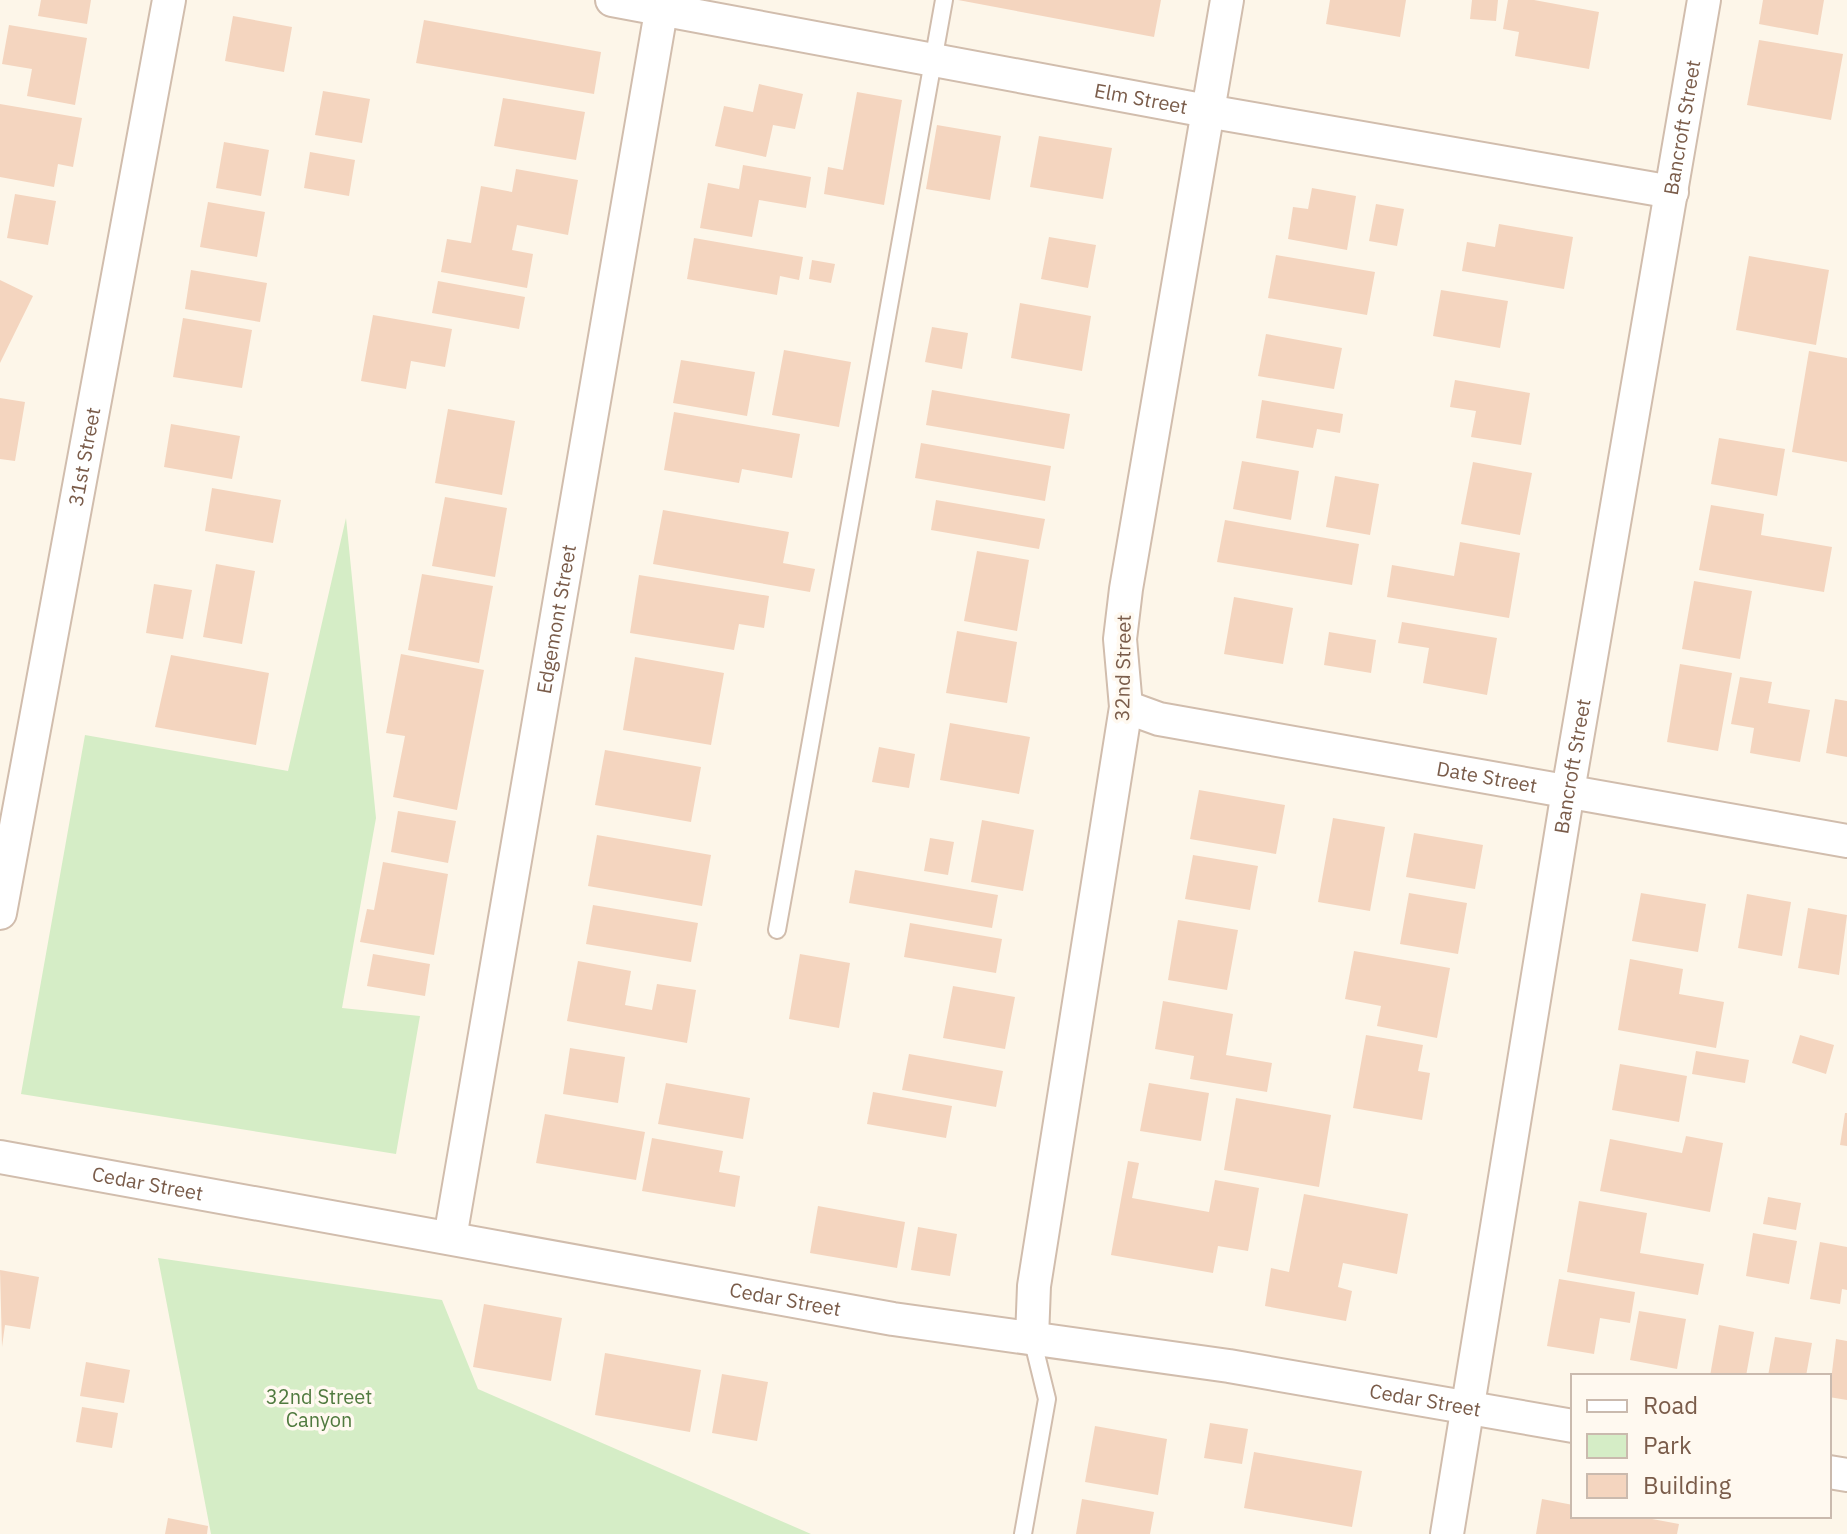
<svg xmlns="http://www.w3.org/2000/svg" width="1847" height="1534" font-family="'IBM Plex Sans',sans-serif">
<rect width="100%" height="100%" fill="#fdf6e9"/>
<!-- green -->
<path fill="#d5edc6" d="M346,518L376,818L342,1008L420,1016L396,1154L21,1094L85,735L288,771Z
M158,1258L442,1300L478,1389L811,1534H211Z"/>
<!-- building -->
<path fill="#f4d5bf" d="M41,0H91L87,24L38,16Z
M958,0H1161L1154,37Z
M1330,0H1406L1400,37L1326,24Z
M1472,0H1498L1496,21L1470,19Z
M1508,0H1534L1599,12L1589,69L1515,56L1519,32L1503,29Z
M1763,0H1824L1818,35L1759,24Z
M233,16L292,27L284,72L225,61Z
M424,20L601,52L594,94L416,63Z
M9,25L87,38L75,105L27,96L32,69L2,64Z
M1759,40L1843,54L1831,120L1747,105Z
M759,84L803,94L795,129L773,125L766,157L715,146L724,106L753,112Z
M323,91L370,99L362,143L315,135Z
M857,92L902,100L884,205L824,194L828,167L843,170Z
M503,98L585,112L576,160L494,146Z
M0,104L82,118L73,167L58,164L54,187L0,177Z
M937,125L1001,136L990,200L926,189Z
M1039,136L1112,148L1103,199L1030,187Z
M224,142L269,150L261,196L216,188Z
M310,152L355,160L349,196L304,188Z
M743,165L811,177L806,208L759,200L752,237L700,228L708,183L739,189Z
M516,169L578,180L568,235L517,225L512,250L533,254L527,288L441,272L447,239L471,243L481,186L512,192Z
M1312,188L1356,196L1347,250L1288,239L1293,207L1308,209Z
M15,194L56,201L48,245L7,238Z
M208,202L265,212L257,257L200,247Z
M1376,204L1404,209L1397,246L1369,241Z
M1499,224L1573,237L1564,289L1462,271L1467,242L1495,247Z
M1049,237L1096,245L1088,288L1041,279Z
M694,238L803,257L799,280L780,276L777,295L687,279Z
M1276,255L1375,272L1367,315L1268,298Z
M1749,256L1829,270L1816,345L1736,330Z
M812,260L835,264L831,283L809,279Z
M191,270L267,283L260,322L185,309Z
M0,280L33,296L0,363Z
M438,281L525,297L519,329L432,313Z
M1441,290L1508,301L1500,348L1433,336Z
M1020,303L1091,316L1082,371L1011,358Z
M373,315L452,329L445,367L411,361L406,389L361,381Z
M183,318L252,330L242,388L173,377Z
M932,327L968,333L962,369L925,362Z
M1266,334L1342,348L1334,389L1258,376Z
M784,350L851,362L839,427L772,415Z
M1809,351L1847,358V462L1792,452Z
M681,360L755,372L747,416L673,403Z
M1455,380L1530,393L1521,445L1471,437L1476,411L1450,407Z
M932,390L1070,414L1064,449L926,425Z
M0,398L25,402L15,461L0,459Z
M1262,400L1343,414L1340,433L1317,429L1313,448L1256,438Z
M448,409L515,421L502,495L435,483Z
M674,412L800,434L792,478L742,469L739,483L664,470Z
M171,424L240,436L232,479L164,467Z
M1719,438L1785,449L1777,496L1711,484Z
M921,443L1051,466L1045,501L915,478Z
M1242,461L1299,471L1291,520L1233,509Z
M1473,462L1532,473L1520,535L1461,524Z
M1335,476L1379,484L1370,535L1326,527Z
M212,488L281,500L273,543L205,531Z
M445,497L507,508L495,577L432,566Z
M936,500L1045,519L1039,549L931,530Z
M1711,505L1764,514L1761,535L1832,547L1824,592L1699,570Z
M663,510L789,532L783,563L815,569L810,592L653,564Z
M1225,520L1359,544L1352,585L1217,562Z
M1460,542L1520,553L1509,618L1387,597L1392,565L1454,576Z
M977,551L1029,560L1017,631L964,621Z
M216,564L255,571L242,644L203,637Z
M422,574L493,586L479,663L408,650Z
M639,575L769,596L764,628L739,624L734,650L630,633Z
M1694,581L1752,591L1740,659L1682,649Z
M154,584L192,590L183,639L146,633Z
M1234,597L1293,608L1283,664L1224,654Z
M1402,622L1497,638L1487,695L1423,683L1429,648L1398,643Z
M957,631L1017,642L1007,703L946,693Z
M1329,632L1376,640L1371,673L1324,665Z
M401,654L484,670L457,810L393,797L405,736L386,733Z
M171,655L269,673L256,745L155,727Z
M635,657L724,673L711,745L623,730Z
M1680,664L1732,673L1718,751L1667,742Z
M1740,677L1772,682L1768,703L1810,710L1800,762L1750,753L1754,728L1731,724Z
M1835,699L1847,701V757L1826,753Z
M950,723L1030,737L1019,794L940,780Z
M879,747L915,754L909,788L872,782Z
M605,750L701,767L691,822L595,805Z
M1199,790L1285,805L1276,854L1190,839Z
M398,811L456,821L448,863L391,852Z
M1333,818L1385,827L1370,911L1318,902Z
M982,820L1034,830L1023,891L971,882Z
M1414,833L1483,845L1475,889L1406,877Z
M597,835L711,855L702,906L588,886Z
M930,838L954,842L948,875L924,871Z
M1193,855L1258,866L1250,910L1185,899Z
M383,862L448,874L434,955L360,942L367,909L374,910Z
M855,870L998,895L992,928L849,903Z
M1409,893L1467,903L1458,954L1400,944Z
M1641,893L1706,904L1698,952L1632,941Z
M1747,894L1791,902L1782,956L1738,948Z
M593,905L698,923L691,962L586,944Z
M1808,908L1847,915L1839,975L1798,968Z
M1178,920L1238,930L1227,990L1168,980Z
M910,923L1002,939L996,973L904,957Z
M1354,951L1450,968L1437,1038L1377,1026L1381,1006L1345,999Z
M373,954L430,964L425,996L367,986Z
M800,954L850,963L839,1028L789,1019Z
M1630,959L1683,969L1679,994L1724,1002L1716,1048L1618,1030Z
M578,961L631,971L625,1005L652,1010L657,984L696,990L687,1043L567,1021Z
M953,986L1015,997L1005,1049L943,1038Z
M1163,1001L1233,1014L1226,1055L1272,1063L1267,1092L1190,1079L1194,1056L1155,1049Z
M1366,1035L1423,1045L1418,1071L1430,1073L1422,1120L1353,1108Z
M1800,1035L1834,1045L1826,1074L1792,1063Z
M570,1048L625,1057L618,1103L563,1094Z
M1696,1051L1749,1060L1745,1083L1692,1074Z
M909,1054L1003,1071L996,1107L902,1090Z
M1620,1064L1687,1076L1679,1122L1612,1110Z
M666,1083L750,1098L743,1139L658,1124Z
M1149,1083L1209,1093L1201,1141L1140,1131Z
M873,1092L952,1106L946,1138L867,1124Z
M1236,1098L1331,1115L1319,1187L1224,1170Z
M1845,1113H1847V1146L1840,1145Z
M545,1114L645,1132L636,1180L536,1163Z
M1686,1136L1723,1143L1710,1212L1600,1191L1610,1139L1682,1153Z
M652,1138L723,1151L719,1172L740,1176L735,1207L642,1191Z
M1128,1161L1139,1163L1132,1198L1209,1212L1215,1180L1259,1188L1248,1251L1218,1246L1213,1273L1111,1255Z
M1304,1194L1408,1214L1397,1274L1343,1263L1338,1287L1352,1291L1346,1321L1265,1306L1271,1268L1289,1272Z
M1768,1197L1801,1203L1796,1230L1763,1224Z
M1579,1201L1647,1213L1640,1253L1704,1264L1698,1295L1567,1272Z
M818,1206L905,1222L897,1268L810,1253Z
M918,1227L957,1234L950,1276L911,1270Z
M1753,1233L1797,1241L1789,1284L1746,1276Z
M1820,1242L1847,1247V1290L1842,1289L1840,1304L1810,1299Z
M0,1270L39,1277L30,1329L5,1325L2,1347Z
M1559,1279L1635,1292L1630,1323L1600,1318L1594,1354L1547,1346Z
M484,1304L562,1318L551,1381L473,1367Z
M1639,1311L1686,1319L1677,1369L1630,1360Z
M1719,1325L1754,1332L1746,1376H1710Z
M1775,1337L1812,1343L1806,1376H1768Z
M1836,1339L1847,1341V1400L1829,1397Z
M605,1353L701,1370L690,1432L595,1415Z
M86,1362L130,1370L124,1403L80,1396Z
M722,1374L768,1382L757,1441L712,1433Z
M82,1407L118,1413L112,1448L76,1442Z
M1210,1423L1248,1429L1242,1464L1204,1458Z
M1095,1426L1167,1439L1158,1495L1085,1482Z
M1254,1452L1362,1471L1352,1527L1244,1508Z
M1082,1499L1154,1512L1150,1534H1076Z
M1542,1499L1573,1505V1516H1636L1679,1524L1677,1534H1536Z
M168,1518L208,1526L207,1534H165Z"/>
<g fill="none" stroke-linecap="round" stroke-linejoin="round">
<defs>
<path id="service" d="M777,930L944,0
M1023,1534L1047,1399L1032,1338"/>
<g id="minor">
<path id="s1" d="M612,0L1207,111L1672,192"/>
<path id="s2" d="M1126,707L1159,719L1847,841"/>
<path id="s3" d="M0,913L169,0"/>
<path id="s4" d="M0,1157L893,1319L1229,1366L1573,1426"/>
<path id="s5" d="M450,1238L663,0"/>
<path d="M1032,1338L1034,1286L1126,707L1120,639L1126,589L1227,0"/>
<path d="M1829,1472L1847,1475"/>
<path id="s6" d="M1447,1534L1568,791L1704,0"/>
</g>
</defs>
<!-- service casing -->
<use href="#service" stroke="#d1bdad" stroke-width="20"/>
<!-- minor casing -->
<use href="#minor" stroke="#d1bdad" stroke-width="36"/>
<!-- service -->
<use href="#service" stroke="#fff" stroke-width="16"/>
<!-- minor -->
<use href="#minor" stroke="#fff" stroke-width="32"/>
</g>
<g text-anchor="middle" stroke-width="7" stroke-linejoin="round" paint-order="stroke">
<!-- street labels -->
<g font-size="20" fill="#7a5c4a" stroke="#fff9f0">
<text dy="7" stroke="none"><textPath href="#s1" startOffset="538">Elm Street</textPath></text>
<text dy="7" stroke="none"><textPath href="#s6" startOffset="1426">Bancroft Street</textPath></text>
<text dy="7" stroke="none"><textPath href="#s3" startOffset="464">31st Street</textPath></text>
<text dy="7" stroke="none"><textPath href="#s5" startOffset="628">Edgemont Street</textPath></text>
<text transform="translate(1123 668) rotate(-89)" y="7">32nd Street</text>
<text dy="7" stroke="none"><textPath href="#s6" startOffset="778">Bancroft Street</textPath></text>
<text dy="7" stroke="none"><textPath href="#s2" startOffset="368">Date Street</textPath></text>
<text dy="7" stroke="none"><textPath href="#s4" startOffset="150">Cedar Street</textPath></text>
<text dy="7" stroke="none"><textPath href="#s4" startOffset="798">Cedar Street</textPath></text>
<text dy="7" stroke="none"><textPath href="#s4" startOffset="1446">Cedar Street</textPath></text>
</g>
<!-- park labels -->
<g font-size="20" fill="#507a3f" stroke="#fff9f0">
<text x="319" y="1404">32nd Street<tspan x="319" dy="23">Canyon</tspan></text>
</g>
</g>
<!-- legend -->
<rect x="1571" y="1374" width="260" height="144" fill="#fff9f0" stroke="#cabaae" stroke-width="2"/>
<rect x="1587" y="1400" width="40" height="12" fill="#ffffff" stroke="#cabaae" stroke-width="2"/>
<text x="1643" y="1414" font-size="24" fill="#7a5c4a">Road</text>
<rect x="1587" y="1434" width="40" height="24" fill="#d5edc6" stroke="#cabaae" stroke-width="2"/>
<text x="1643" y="1454" font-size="24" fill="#7a5c4a">Park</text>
<rect x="1587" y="1474" width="40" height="24" fill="#f4d5bf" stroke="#cabaae" stroke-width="2"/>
<text x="1643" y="1494" font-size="24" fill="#7a5c4a">Building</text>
</svg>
